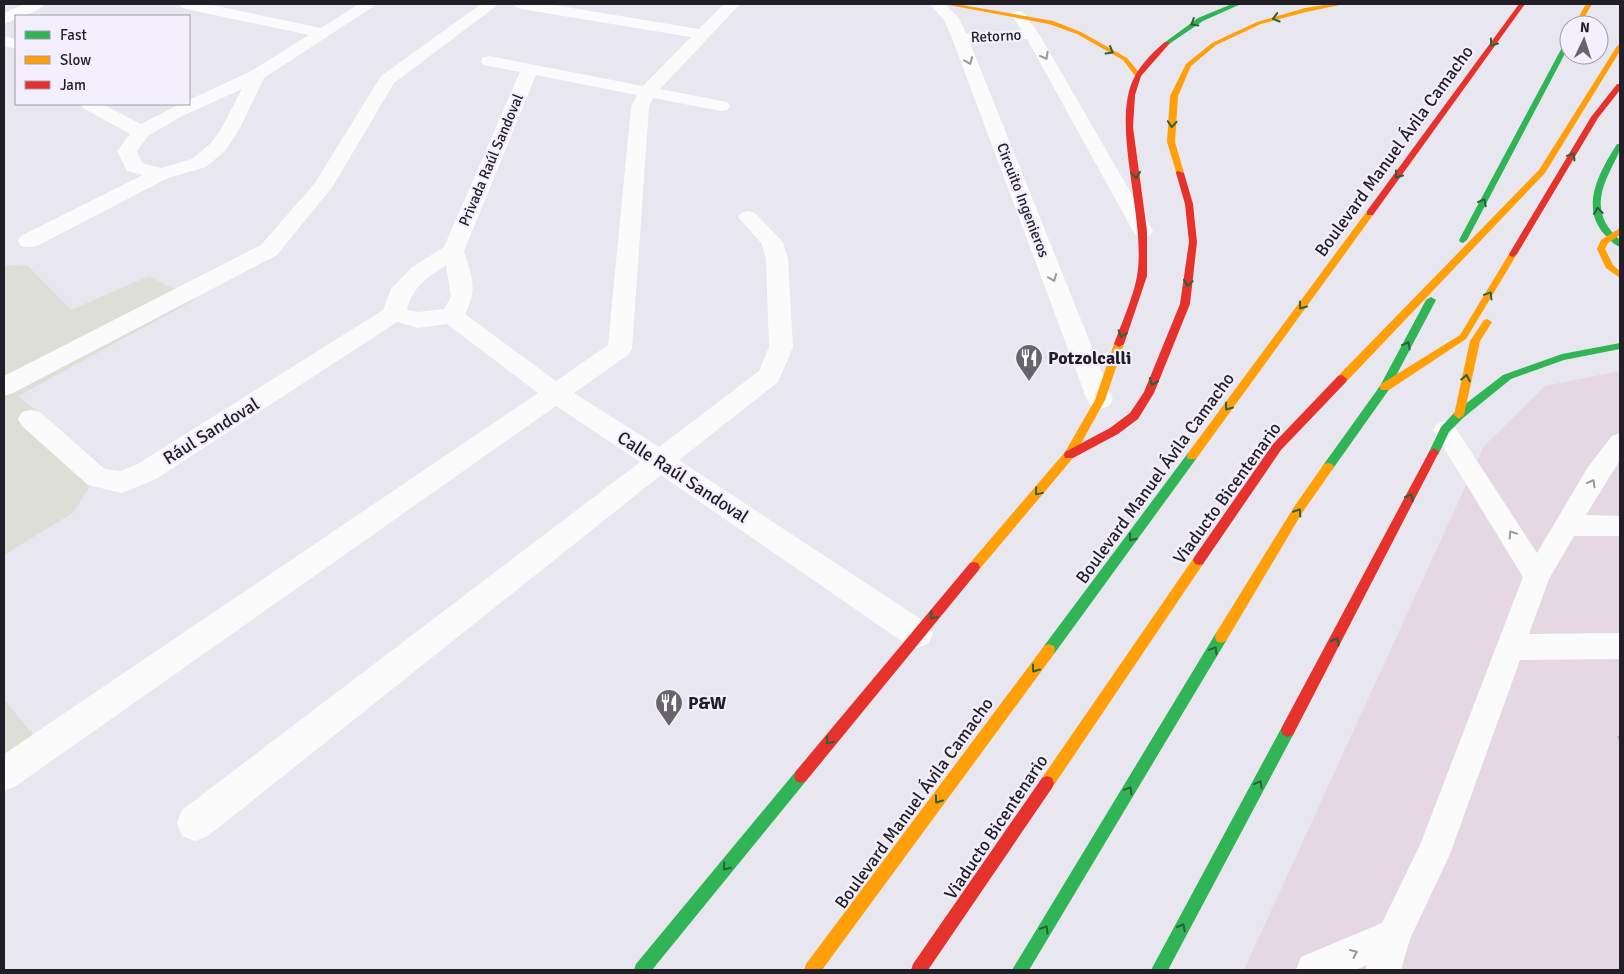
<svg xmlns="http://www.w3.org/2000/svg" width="1624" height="974" font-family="Signika,sans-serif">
<rect width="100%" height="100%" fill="#e8e6ee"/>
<!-- commercial -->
<path fill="#e5d8e3" d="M1620,371V970H1244L1484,446L1545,386Z"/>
<!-- green -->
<path fill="#dddfd6" d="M4,265L28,266L71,310L149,276L194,300L18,396L102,465L74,512L4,555Z
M4,699L42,746L4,774Z"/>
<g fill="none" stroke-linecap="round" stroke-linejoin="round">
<!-- lane -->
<path fill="#fcfbfc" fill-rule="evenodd" d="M1018,11L1023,12L1039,34L1153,231L1150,235L1143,237L1136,235L1133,231L1027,39L960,42L955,41L953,38L955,35L960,34L1022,30L1011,15L1013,12Z
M1445,421L1453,424L1537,553L1588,467L1612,436L1620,433V460L1586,515L1620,516V536H1574L1549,579L1529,634L1620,633V659L1520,660L1450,854L1410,939L1401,970H1365L1367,965L1355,970H1296L1301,957L1382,923L1420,845L1523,577L1433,430L1437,424Z"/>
<!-- street -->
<path fill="#fcfbfc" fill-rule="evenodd" d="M25,4H45C39,11 25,16 16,16V19L4,24V13Z
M179,4H207L321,28L359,4H377L264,78L239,130L225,151L206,167L168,178L37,246L29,247L21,246L18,241L21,236L143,175L127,171L117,151L130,134L83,108L80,104H102L141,124L180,104H189V100L251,71L309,35L186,9L181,7ZM242,89L221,129L211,143L192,159L161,168L142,163L137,151L148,136L180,117Z
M481,4H499L394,83L333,186L277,255L13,393L4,396V376L261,245L315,183L381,76Z
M514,4H548L699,29L724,4H740L660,89L727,102L730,106L727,110L721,111L653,98L649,107L632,349L628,355L574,393L659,447L759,371L769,347L766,259L762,244L738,217L741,213L748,211L755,213L783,242L788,259L793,347L778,382L679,460L928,624L933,634L928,644L917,648L906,644L661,475L208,836L195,841L182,836L177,823L182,810L640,462L556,406L16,786L4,791V754L538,393L447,324L418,328L397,322L156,479L122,493L88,485L22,426L18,419L22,412L31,410L40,412L105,469L120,471L136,465L383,310L391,289L411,268L444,247L520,72L483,65L481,61L483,57L489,56L643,86L691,37L521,9L516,7ZM536,75L637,95L631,107L608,345L556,381L465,314C478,288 472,278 464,251ZM446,265L451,297L444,309L418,312L407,310C412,287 428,277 446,265Z
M930,4H945L959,18L968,38L1113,400L1109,406L1100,409L1091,406L1087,400L952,38L944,20Z
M4,36L16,39V49L4,46Z"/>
<!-- fast -->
<path fill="#30b455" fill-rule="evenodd" d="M1232,4H1241L1203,21L1169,44L1164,43L1198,18Z
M1569,38V46L1467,240L1463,243L1460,242L1459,240L1566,40Z
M1617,144H1620C1620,154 1615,160 1611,169C1597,197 1595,218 1620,240V247C1614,245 1609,239 1605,235C1579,207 1600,171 1617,144Z
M1431,297L1436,300L1388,391L1332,470H1324L1322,467L1324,464L1380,386L1426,300Z
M1620,343V349L1564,360L1511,379L1463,418L1449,432L1438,455H1430L1429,452L1441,427L1455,412L1503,375L1562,354Z
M1192,452L1196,453L1197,456L1196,459L1054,654L1049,656L1044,654L1043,650L1044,646L1188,453Z
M1221,631L1226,633L1227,637L1226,641L1029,970H1012L1216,633Z
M1288,723L1293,725L1295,730L1293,735L1168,970H1151L1283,725Z
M801,769L806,771L808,776L806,781L652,970H634L636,964L796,771Z"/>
<!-- slow -->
<path fill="#ff9f0a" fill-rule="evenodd" d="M944,4H956L1053,21L1081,32L1127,58L1142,76L1136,77L1123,60L1077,34L1049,24Z
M1331,4H1344L1306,12L1261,24L1216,45L1191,66L1178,96L1175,142L1184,173L1177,175L1167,142L1170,96L1186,64L1212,43L1257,22L1305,8Z
M1586,4H1592L1580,25H1574Z
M1620,44V51L1545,173L1346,382H1338L1337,379L1338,376L1539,170L1617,46Z
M1370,210L1374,213L1373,215L1196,459H1188L1187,456L1188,453L1367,211Z
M1620,228V235L1608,243L1605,249L1613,265L1620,271V278L1606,268L1597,249L1601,240Z
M1513,251L1517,254L1466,339L1389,390H1381L1380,387L1381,384L1460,335L1509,254Z
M1487,319L1492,322L1480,341L1464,415L1459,419L1454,415L1470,341L1484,320Z
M1119,341L1124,344L1105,400L1073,458L978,571L974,572L970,571L968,567L970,563L1065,452L1095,400L1114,344Z
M1328,463L1332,464L1334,467L1332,470L1302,513L1226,641L1221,643L1216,641L1215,637L1216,633L1294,507L1324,464Z
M1199,555L1203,556L1205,560L1203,564L1052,788L1047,790L1042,788L1040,783L1042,778L1195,556Z
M1049,644L1054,646L1055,650L1054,654L822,970H804L806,964L1044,646Z"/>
<!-- jam -->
<path fill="#e5322d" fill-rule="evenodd" d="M1519,4H1525L1373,215H1367V211Z
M1165,42L1170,43L1141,76L1135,95L1133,127L1147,231V276L1124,344L1119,347L1114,344C1121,325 1134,295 1137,276C1147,219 1109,122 1135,76C1142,63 1154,51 1165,42Z
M1617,84H1620V90L1598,118L1517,254L1513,257L1510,256L1509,254L1591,117Z
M1177,171L1184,173L1193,204L1197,242L1190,304L1154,393L1138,419L1118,434L1073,458H1065L1064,455L1065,452L1110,428L1130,413L1144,392L1180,304L1189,242L1185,204L1176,173Z
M1342,375L1347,379L1346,382L1281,450L1203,564L1199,565L1195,564L1193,560L1195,556L1273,444L1338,376Z
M1434,448L1439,452L1293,735L1288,737L1283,735L1281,730L1283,725L1429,452Z
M974,562L978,563L980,567L978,571L806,781L801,783L796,781L794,776L796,771L970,563Z
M1047,776L1052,778L1054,783L1052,788L928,970H911L913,964L1042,778Z"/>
</g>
<!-- wall -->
<path fill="#b2afb7" d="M1620,735V742L1617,737Z"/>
<!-- one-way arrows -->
<defs><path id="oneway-chevron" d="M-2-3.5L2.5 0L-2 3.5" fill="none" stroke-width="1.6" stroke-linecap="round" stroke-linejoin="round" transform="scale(1.25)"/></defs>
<g stroke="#28623b">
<use href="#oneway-chevron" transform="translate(1276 18) rotate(164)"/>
<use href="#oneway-chevron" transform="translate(1194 23) rotate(149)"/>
<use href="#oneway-chevron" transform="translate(1493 43) rotate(126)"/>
<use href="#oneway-chevron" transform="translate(1110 51) rotate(30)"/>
<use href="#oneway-chevron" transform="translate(1172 124) rotate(94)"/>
<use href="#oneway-chevron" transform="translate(1572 156) rotate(-59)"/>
<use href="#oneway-chevron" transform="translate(1136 175) rotate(82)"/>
<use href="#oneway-chevron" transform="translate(1398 175) rotate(126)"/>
<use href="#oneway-chevron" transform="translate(1483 202) rotate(-62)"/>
<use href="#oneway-chevron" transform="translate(1598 211) rotate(-96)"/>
<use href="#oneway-chevron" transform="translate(1188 283) rotate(98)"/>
<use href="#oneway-chevron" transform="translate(1489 295) rotate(-59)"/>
<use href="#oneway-chevron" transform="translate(1302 306) rotate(126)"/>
<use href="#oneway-chevron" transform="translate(1122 334) rotate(108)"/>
<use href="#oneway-chevron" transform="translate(1407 345) rotate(-62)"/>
<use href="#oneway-chevron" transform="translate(1466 378) rotate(-79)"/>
<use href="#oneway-chevron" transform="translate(1153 382) rotate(112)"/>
<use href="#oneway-chevron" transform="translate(1228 407) rotate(126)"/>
<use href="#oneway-chevron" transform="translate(1038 492) rotate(130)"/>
<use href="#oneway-chevron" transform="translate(1410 497) rotate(-63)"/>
<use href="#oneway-chevron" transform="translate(1298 512) rotate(-57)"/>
<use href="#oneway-chevron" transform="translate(1132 538) rotate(126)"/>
<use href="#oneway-chevron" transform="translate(933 616) rotate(130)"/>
<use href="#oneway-chevron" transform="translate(1336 641) rotate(-63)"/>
<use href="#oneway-chevron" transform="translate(1214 650) rotate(-59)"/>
<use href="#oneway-chevron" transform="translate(1035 669) rotate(126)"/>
<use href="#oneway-chevron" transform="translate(829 741) rotate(129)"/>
<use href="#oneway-chevron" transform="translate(1259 784) rotate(-62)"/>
<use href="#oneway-chevron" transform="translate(1129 790) rotate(-59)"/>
<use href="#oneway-chevron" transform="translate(938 800) rotate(126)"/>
<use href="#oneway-chevron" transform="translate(726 867) rotate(129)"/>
<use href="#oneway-chevron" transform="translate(1182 927) rotate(-62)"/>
<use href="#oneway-chevron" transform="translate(1045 929) rotate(-59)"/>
</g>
<g stroke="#99989b">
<use href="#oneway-chevron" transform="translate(1045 56) rotate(61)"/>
<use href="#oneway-chevron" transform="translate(969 61) rotate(69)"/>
<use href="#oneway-chevron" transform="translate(1053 278) rotate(69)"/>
<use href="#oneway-chevron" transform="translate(1592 483) rotate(-60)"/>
<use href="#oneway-chevron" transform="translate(1512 534) rotate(-123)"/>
<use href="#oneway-chevron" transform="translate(1354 953) rotate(-24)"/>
</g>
<!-- icons -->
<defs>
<symbol id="restaurant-pin" viewBox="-11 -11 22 30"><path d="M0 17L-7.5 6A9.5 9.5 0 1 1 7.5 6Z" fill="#67656b" stroke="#f4effe"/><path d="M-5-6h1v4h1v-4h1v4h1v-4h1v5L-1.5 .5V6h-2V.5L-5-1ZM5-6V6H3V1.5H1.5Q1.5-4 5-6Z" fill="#fff"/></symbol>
</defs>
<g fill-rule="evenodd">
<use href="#restaurant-pin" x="1013" y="342" width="32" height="43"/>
<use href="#restaurant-pin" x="653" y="687" width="32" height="43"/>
</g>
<g text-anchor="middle" stroke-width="4.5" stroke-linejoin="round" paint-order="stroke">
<!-- far-street labels -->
<g font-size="15" fill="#211f25" stroke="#f4effe">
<text transform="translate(996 36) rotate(-3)" y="5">Retorno</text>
<text transform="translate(491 160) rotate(-67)" y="5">Privada Raúl Sandoval</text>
<text transform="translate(1023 200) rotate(69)" y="5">Circuito Ingenieros</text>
</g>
<!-- street labels -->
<g font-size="18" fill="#211f25" stroke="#f4effe">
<text transform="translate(1394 151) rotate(-54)" y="6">Boulevard Manuel Ávila Camacho</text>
<text transform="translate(211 431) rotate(-32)" y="6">Rául Sandoval</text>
<text transform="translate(683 477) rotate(33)" y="6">Calle Raúl Sandoval</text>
<text transform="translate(1155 478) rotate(-54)" y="6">Boulevard Manuel Ávila Camacho</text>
<text transform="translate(1227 493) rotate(-54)" y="6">Viaducto Bicentenario</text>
<text transform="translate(914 803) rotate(-54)" y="6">Boulevard Manuel Ávila Camacho</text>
<text transform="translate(996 827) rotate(-56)" y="6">Viaducto Bicentenario</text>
</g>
<!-- poi labels -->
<g font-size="18" font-weight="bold" fill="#211f25" stroke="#f4effe" text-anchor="start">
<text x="1048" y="364">Potzolcalli</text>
<text x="688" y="709">P&amp;W</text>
</g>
</g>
<!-- border -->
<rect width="1624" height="974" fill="none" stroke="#211f25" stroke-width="10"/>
<!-- legend -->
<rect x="15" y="15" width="175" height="90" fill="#f4effe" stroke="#a09ca7"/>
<rect x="25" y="31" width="25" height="8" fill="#30b455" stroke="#a09ca7"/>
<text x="60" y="40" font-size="15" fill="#211f25">Fast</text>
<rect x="25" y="56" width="25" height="8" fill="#ff9f0a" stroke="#a09ca7"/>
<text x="60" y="65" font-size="15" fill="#211f25">Slow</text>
<rect x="25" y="81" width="25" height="8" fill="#e5322d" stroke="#a09ca7"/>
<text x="60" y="90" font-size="15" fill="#211f25">Jam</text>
<!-- north arrow -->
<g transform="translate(1584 40) rotate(4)"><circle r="24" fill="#f4effe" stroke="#a09ca7"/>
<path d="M0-4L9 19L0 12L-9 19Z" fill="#67656b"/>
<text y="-8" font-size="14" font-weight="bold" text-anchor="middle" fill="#211f25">N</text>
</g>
</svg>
